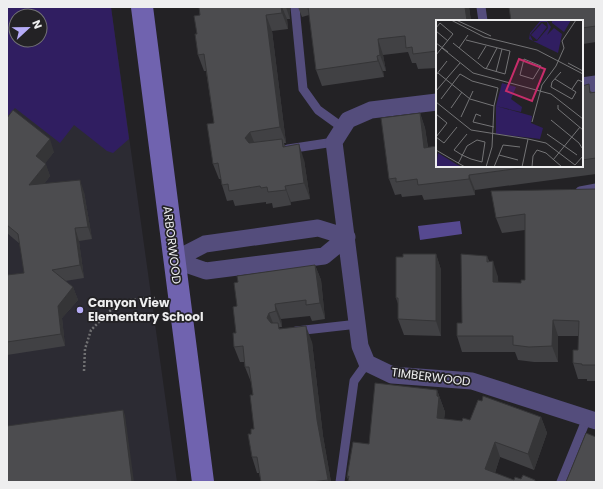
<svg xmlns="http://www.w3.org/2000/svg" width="603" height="489" font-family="Poppins,sans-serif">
<rect width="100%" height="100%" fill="#232225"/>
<!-- built -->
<path fill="#2c2b33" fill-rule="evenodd" d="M7,7H111L177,482H7ZM16,16H40V40H16Z"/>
<!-- green -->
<path fill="#301e61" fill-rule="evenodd" d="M7,7H111L129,139L113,153L107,151L74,125L60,143L15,108L7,117ZM16,16H40V40H16Z"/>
<!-- water -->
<path fill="#564990" d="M460,221L462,234L420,240L418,226Z"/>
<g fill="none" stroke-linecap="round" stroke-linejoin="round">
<!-- path -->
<path stroke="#707072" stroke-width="2.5" stroke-dasharray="2 2" stroke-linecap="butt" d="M84,371L85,349L91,330L112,309L128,300L155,298"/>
<!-- lane -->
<path stroke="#544d7c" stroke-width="9" d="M295,7L303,89L318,110L343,128
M481,7L483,21
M288,149L334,142
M580,191L596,188
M296,331L358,324
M340,482L354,381L367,363
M561,482L587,418"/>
<!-- street -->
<path stroke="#544d7c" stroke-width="17" d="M582,86L596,84
M437,102L371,110L348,120L334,142L360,346L367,363L392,375L472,381L596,421
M174,260L206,271L324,256L347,237
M174,260L205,244L318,228L347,237"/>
<!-- secondary -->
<path stroke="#7063af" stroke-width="22" d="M142,7L203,482"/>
</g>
<!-- wall -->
<path fill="#414144" d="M199,7H290V19H287L288,29L272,31L286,143H284L285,146L304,160L310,199L291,202V205L273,208L272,203L266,204V202L235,206L233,200L227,201L222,185L221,179H219L213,164L214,123L206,71H204L198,55L197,34L200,15Z
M298,7H469L471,21H437V68L418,69L416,63H412L408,52L383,55L386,71H383L384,77L322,86L316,70L309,15L302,17Z
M596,7V42L583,44L584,51H582V21Z
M582,86L592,92H596V174L475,190V195L424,200L422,195L402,197L401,194L395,195L389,179L420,113L425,128L428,147L437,166H582Z
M7,118L54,152L45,163L50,176L44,184L84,192L92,239L79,241L84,278L65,281L73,287L78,300L62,318L65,346L7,355V275L24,273L20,244L7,233Z
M596,189V381H587V379H578L573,363L578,350L579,336H558V362H534L518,360L515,352H462L457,336L487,256L489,261L498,277V282L521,283L525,280V230L502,233L496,218Z
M436,254L441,270V336L404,335L398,319V304L396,298L403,257Z
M315,265L321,280L325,319L312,321L310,316L281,319L282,327H279L280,329L312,342L323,436L331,482H261L259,473H257L252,457L251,434L254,429L253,395L251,382L245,367V362H240L234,347L236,333L237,306Z
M437,390L445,412L444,419L462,421L541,417L547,433L534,470L500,457L495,473L514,480L521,479L536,482H349L347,477L369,444Z"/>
<!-- shaded-wall -->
<path fill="#353537" d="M281,7H282L287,19L288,29L282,13Z
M286,7H290V19Z
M465,7H469L471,21H467Z
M266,15L272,31L286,143L280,127Z
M378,39L383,55L386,71L380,55Z
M582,41L583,44L584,51L582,46Z
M377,56L383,71L384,77L378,61Z
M420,113L425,128L430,163L424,148Z
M250,132L256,147L251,153L245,138Z
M50,139L54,152L41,169L36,156Z
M299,144L304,160L310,199L304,183Z
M46,164L50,176L34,198L29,185Z
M469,175L475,190V195L469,179Z
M80,180L84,192L92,239L88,227Z
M285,186L291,202V205L286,190Z
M75,228L79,241L84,278L80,265Z
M436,254L441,270V336L436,321Z
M493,261L498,277L499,297L493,282Z
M315,265L321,280L325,319L320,303Z
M73,287L78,300L62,318L65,346L61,334L58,306Z
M275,304L281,319L282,327L276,311Z
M269,313L275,328L273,333L267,318Z
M553,320L558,336V362L552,346Z
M306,326L312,342L323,436L331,482H328V480L317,420Z
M437,390L445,412L442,434L437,418Z
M123,410L125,415L134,482H132Z
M541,417L547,433L534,470L528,454Z
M495,442L500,457L492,482L485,469Z"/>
<!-- building -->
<path fill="#4c4c4f" stroke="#353537" d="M199,7H281L282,13L266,15L280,127L250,132L245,138L249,143L282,139L283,147L299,144L304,183L285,186L286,190L268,192L267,187L261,188L260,186L229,191L228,184L222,185L218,163L213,164L207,124L214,123L204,54L198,55L195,34H197L194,16L200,15Z
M308,7H465L467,21H437V51L413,54L412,47L406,48L405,36L378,39L380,55L377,56L378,61L316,70Z
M509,7H596V26L582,28V21H511Z
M589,84L590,93L596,92V158L582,160V86Z
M13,110L50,139L36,156L46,164L29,185L80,180L88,227L75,228L80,265L52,270L73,287L58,306L61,334L7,342V275L24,273L18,234L7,225V118Z
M420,113L424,148L437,146V166H536L469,175V179L418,185L417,179L396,182V178L389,179L381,118Z
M596,189V365H582V364L573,363V350H578L579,321L553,320L552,346L529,347L513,345V336H457V323H462L461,254L487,256V262L493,261V282L521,283V280H525V214L496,218L491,191Z
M403,254H436V321L398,319V298H396V257H403Z
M315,265L320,303L306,305V300L275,304L276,311L269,313L267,318L271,323H278L279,329L306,326L317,420L328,480L311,482H261L257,457H252L248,434H251V429H254L250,395H253L249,367H245L243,346L234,347L233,333H236L233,307L237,306L234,283L238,282L237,276Z
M375,383L437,390V396L439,397L437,418L462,421L463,418L470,420L478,400L482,401L483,396L541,417L528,454L495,442L485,469L514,480L515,477L521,479L523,475L535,480V482H356L348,481L349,476L347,477L353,442L369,444Z
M123,410L132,482H7V426Z
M586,433L596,437V482H566Z"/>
<!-- markers -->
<circle fill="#b6acf8" stroke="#232225" stroke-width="1.5" cx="80" cy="310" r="4"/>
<g text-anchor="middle" stroke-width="3.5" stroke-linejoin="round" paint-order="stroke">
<!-- street labels -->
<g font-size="12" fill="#eeeeef" stroke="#232225">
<text transform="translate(172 245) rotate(83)" y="4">ARBORWOOD</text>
<text transform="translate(431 377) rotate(7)" y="4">TIMBERWOOD</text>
</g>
<!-- poi labels -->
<g font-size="12" font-weight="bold" fill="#eeeeef" stroke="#232225" text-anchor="start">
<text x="88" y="307">Canyon View<tspan x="88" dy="14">Elementary School</tspan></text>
</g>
</g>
<!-- overview -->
<g transform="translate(436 20)">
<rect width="147" height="147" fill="#232225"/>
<path d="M105,0L111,1L115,7L111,15L118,8L126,14L122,33L93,19L94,13ZM105,2H111L112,8L101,21H97L94,15ZM135,0L128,12L116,3V0ZM106,3L111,7L101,20L95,15ZM66,63L80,67L75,79L86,87L85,92L60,86ZM60,86L96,96L95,103L107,108L104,119L60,114ZM2,133L20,144L26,147H0Z" fill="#301e61" fill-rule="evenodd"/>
<path fill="none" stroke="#747476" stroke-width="1" d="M15,0L48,17L101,30L147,54M20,0L55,16M0,8L4,3L17,14L0,35M0,11L12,21M0,23L12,32M17,23L48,48L69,54L74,31L30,20M6,28L37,53L115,74L147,99M23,28L32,15M42,39L50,26M88,39L105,46L97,59L84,55ZM132,43L147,51M50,49L61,28M60,52L66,29M2,53L34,79L58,86M0,55L11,41M119,59L140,72L136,79L115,67L116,62L125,52M136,69L142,60L147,62M0,71L24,43M5,79L24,54L36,61L62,68L58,86L56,127L50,147M0,82L35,110L92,119M122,85V89L147,110M15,88L26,72M0,94L11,103L0,117M45,96L40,94L37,102L58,107M25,97L37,71M115,100L143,123L146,128M96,102L106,65L120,46L128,28L126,21L140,0M111,114L141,135M0,117L8,123L21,107M92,119L110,123L139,145L147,136M0,130L29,147M63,135L82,140M117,140L144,107M22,143L23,142L26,136V135L27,134L31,126L41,120L49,122L46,142L35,139L26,135L18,130L31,114M58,147L67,125L84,127M86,147L92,119M96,147L97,136L101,130L110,133L126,147"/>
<path fill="#c62d6a" fill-opacity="0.15" stroke="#c62d6a" stroke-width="2" d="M83,39L109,49L96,81L70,71Z"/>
<rect width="147" height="147" fill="none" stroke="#eeeeef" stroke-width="2"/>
</g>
<!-- border -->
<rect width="603" height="489" fill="none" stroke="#eeeeef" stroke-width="16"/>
<!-- north arrow -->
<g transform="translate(28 28) rotate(68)"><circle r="19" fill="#232225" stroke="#747476"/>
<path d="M0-3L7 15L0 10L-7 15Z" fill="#b6acf8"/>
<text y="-6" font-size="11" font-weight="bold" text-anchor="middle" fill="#eeeeef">N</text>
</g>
</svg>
